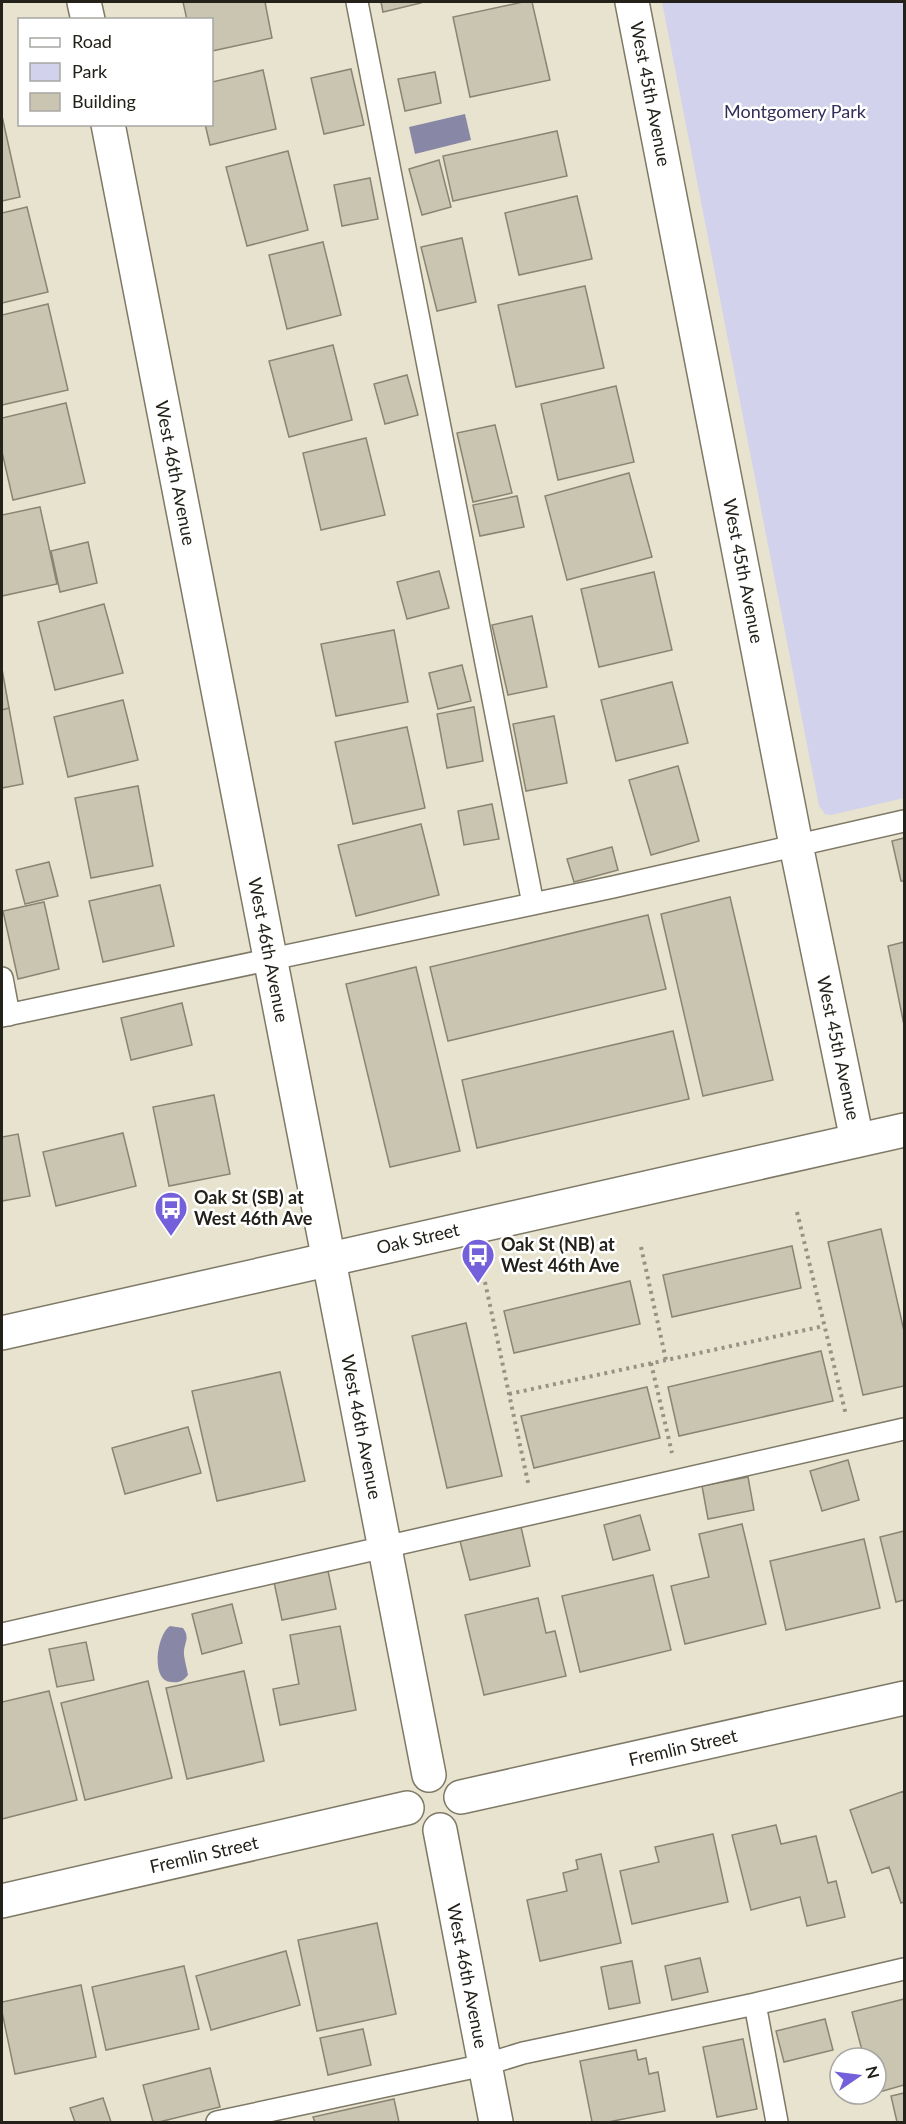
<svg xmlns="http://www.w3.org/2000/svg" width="906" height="2124" font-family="Lato,sans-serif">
<rect width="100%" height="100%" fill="#e8e3ce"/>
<!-- green -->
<path fill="#d3d2ec" d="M662,2H904V798L831,815L825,814L819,806Z"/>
<!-- water -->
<path fill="#8887a5" d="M465,114L471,140L415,154L409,127Z
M170,1626L183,1628C191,1639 183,1643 184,1655C185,1662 187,1669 188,1675C183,1681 180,1683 171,1682C150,1681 157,1634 170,1626Z"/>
<!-- building -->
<path fill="#cac5b1" stroke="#8a8573" stroke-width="1.5" d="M183,2H265L272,38L212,51V20H187Z
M381,2H421V3L383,12Z
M523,2H532L550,80L470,97L453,17Z
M351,69L364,125L324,134L311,78Z
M263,70L276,129L210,145L205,124H212V82Z
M435,72L441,103L405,111L398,79Z
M2,116L20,197L2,201Z
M557,131L567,176L453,201L443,156Z
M288,151L308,230L247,246L226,167Z
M439,160L451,207L422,215L409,169Z
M370,178L378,219L342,226L334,185Z
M577,196L592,259L519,275L505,213Z
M27,207L48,292L2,303V213Z
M462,238L476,302L437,311L421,247Z
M323,242L341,315L287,329L269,255Z
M585,286L604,368L516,387L498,305Z
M48,304L68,390L2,405V315Z
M333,345L352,420L289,437L269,361Z
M407,375L418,415L385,424L374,384Z
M616,386L634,462L558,480L541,404Z
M66,403L85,483L13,500L2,452V418Z
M495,425L512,493L473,502L457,433Z
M366,438L385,515L321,530L303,453Z
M629,473L652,557L567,580L545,496Z
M517,496L524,527L480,536L473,505Z
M40,507L57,584L2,596V515Z
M88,542L97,583L60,592L51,551Z
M439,571L449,608L407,619L397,582Z
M654,572L672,650L599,667L581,589Z
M104,604L123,673L55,690L38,622Z
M532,616L547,687L508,695L492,625Z
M394,630L408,702L336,716L321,644Z
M462,665L471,701L438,709L429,673Z
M2,669L9,708L2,710Z
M672,682L688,743L616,761L601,700Z
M123,700L138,760L68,777L54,717Z
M474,707L483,761L447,768L437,714Z
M9,708L23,784L2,788V710Z
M554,716L567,783L526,791L513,724Z
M407,727L425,808L353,824L335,742Z
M678,766L699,841L651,855L629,780Z
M138,786L153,866L91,878L75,798Z
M492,804L499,839L464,845L458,811Z
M421,824L439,895L356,916L338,845Z
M904,838V881H901L892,841Z
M612,847L618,870L574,882L567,859Z
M49,862L58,896L25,904L16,870Z
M160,885L174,946L103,962L89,901Z
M730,897L773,1080L703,1096L661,914Z
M44,902L59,969L18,979L3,911Z
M648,915L666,989L448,1041L430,967Z
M904,942V1025L888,946Z
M416,967L460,1151L390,1167L346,984Z
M182,1003L192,1045L131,1060L121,1018Z
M673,1031L689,1099L477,1148L462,1080Z
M214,1095L230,1174L169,1186L153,1107Z
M123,1133L136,1186L56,1206L43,1152Z
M18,1134L30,1196L2,1201V1137Z
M881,1229L904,1331V1386L863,1395L828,1242Z
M792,1246L801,1288L672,1317L663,1275Z
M630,1281L640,1324L514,1353L504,1311Z
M466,1323L502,1476L447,1488L412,1336Z
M821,1351L833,1401L679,1436L668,1387Z
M280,1372L305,1481L217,1501L192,1391Z
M647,1387L660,1438L534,1468L521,1416Z
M188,1427L201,1473L125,1494L112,1448Z
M848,1460L859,1500L822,1511L810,1471Z
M748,1477L754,1510L708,1519L702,1486Z
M640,1515L650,1550L613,1560L604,1525Z
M742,1524L766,1624L685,1644L671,1586L709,1577L699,1534Z
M521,1527L530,1566L470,1580L460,1541Z
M904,1531V1600L896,1602L880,1537Z
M864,1539L880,1608L786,1630L770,1561Z
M328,1571L336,1609L282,1620L274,1582Z
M653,1575L671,1650L580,1672L562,1596Z
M538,1598L546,1633L555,1631L566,1676L484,1695L465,1615Z
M232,1604L242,1643L202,1654L192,1614Z
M340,1626L356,1710L280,1725L273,1689L299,1684L290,1635Z
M86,1642L94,1680L57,1687L49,1649Z
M244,1671L264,1761L187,1779L166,1688Z
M148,1681L172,1778L85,1800L61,1703Z
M49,1691L77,1800L2,1819V1702Z
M904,1791V1902L901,1903L889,1867L872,1873L850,1810Z
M776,1825L781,1844L816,1836L828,1883L836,1881L845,1917L807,1926L800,1897L751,1910L732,1835Z
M713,1834L728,1902L632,1924L620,1871L659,1862L655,1847Z
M601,1854L621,1943L540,1961L527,1900L567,1891L563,1873L578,1869L576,1860Z
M377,1923L396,2014L317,2031L298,1940Z
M286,1951L300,2005L211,2030L196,1976Z
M700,1958L708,1992L672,2000L665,1966Z
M632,1961L640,2003L609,2009L601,1967Z
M184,1966L199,2029L106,2050L92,1987Z
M81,1985L96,2057L15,2074L2,2012V2002Z
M904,1999V2085L876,2093V2058H864L852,2012Z
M825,2019L833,2050L784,2062L776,2031Z
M363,2029L371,2065L328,2075L320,2038Z
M743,2039L757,2109L717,2117L703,2047Z
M636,2050L638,2060L646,2058L649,2074L658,2072L665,2111L608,2122H592L580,2061Z
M210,2068L220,2107L159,2122H153L143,2085Z
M904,2093V2122H897L891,2096Z
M103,2098L111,2122H75L70,2108Z
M394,2099L399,2122H315L313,2117Z"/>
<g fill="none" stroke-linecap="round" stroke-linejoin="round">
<defs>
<path id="lane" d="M357,2L533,904
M2,978L9,1015
M2,1016L613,887L904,821
M2,1634L904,1429
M755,2004L777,2122
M217,2122L484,2065L523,2053L755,2004L904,1969"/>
<path id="street" d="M84,2L88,20
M632,2L796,845L857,1140
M108,124L429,1775
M461,1797L904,1698
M440,1830L496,2122
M2,1901L407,1808"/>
<path id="primary" d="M2,1333L904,1130"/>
</defs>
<!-- lane casing -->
<use href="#lane" stroke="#7e7966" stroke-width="24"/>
<!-- street casing -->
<use href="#street" stroke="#7e7966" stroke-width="36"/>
<!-- primary casing -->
<use href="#primary" stroke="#7e7966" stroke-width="36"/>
<!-- path -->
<path stroke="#979384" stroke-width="4" stroke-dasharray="3 4.5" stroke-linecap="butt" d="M797,1212L846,1415
M641,1247L666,1360
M485,1282L529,1487
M651,1363L672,1453
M509,1394L824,1326"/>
<!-- lane -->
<use href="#lane" stroke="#fff" stroke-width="21"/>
<!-- street -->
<use href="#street" stroke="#fff" stroke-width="33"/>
<!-- primary -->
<use href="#primary" stroke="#fff" stroke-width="33"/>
</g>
<!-- icons -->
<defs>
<symbol id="bus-pin" viewBox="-11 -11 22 30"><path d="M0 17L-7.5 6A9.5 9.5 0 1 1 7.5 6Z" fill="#7360da" stroke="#fff"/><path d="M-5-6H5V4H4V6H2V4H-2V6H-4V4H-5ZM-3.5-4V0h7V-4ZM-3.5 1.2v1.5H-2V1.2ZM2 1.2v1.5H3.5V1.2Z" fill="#fff"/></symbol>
</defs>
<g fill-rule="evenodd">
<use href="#bus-pin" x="152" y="1189" width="38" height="52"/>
<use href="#bus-pin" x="459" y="1236" width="38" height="52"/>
</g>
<g text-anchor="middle" stroke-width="5" stroke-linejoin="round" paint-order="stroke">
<!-- street labels -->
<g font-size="18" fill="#23211a" stroke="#fff">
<text transform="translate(650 94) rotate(79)" y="6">West 45th Avenue</text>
<text transform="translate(175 473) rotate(79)" y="6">West 46th Avenue</text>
<text transform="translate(743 571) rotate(79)" y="6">West 45th Avenue</text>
<text transform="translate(268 950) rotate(79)" y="6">West 46th Avenue</text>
<text transform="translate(838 1048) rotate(78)" y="6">West 45th Avenue</text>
<text transform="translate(418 1239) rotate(-13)" y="6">Oak Street</text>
<text transform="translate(361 1427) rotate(79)" y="6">West 46th Avenue</text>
<text transform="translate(683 1748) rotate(-13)" y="6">Fremlin Street</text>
<text transform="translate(204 1855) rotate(-13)" y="6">Fremlin Street</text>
<text transform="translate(467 1976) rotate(79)" y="6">West 46th Avenue</text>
</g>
<!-- park labels -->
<g font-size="18" fill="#332e59" stroke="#fff">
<text x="795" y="118">Montgomery Park</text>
</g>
<!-- poi labels -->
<g font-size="18" font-weight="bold" fill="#23211a" stroke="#fff" text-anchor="start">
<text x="194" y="1204">Oak St (SB) at<tspan x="194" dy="21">West 46th Ave</tspan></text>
<text x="501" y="1251">Oak St (NB) at<tspan x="501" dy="21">West 46th Ave</tspan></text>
</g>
</g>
<!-- border -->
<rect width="906" height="2124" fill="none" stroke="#23211a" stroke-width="6"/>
<!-- legend -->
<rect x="18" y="18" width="195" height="108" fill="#ffffff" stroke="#a7a6a3" stroke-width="1.5"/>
<rect x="30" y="38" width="30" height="9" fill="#ffffff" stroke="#a7a6a3" stroke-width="1.5"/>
<text x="72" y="48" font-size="18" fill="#23211a">Road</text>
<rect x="30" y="63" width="30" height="18" fill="#d3d2ec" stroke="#a7a6a3" stroke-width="1.5"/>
<text x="72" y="78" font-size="18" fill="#23211a">Park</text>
<rect x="30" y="93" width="30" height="18" fill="#cac5b1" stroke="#a7a6a3" stroke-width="1.5"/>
<text x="72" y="108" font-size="18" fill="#23211a">Building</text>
<!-- north arrow -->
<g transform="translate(858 2076) rotate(76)"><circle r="28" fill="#ffffff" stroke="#a7a6a3" stroke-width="1.5"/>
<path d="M0-4.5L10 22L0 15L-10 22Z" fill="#7360da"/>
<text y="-9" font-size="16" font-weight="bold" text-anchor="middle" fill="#23211a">N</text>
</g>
</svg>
